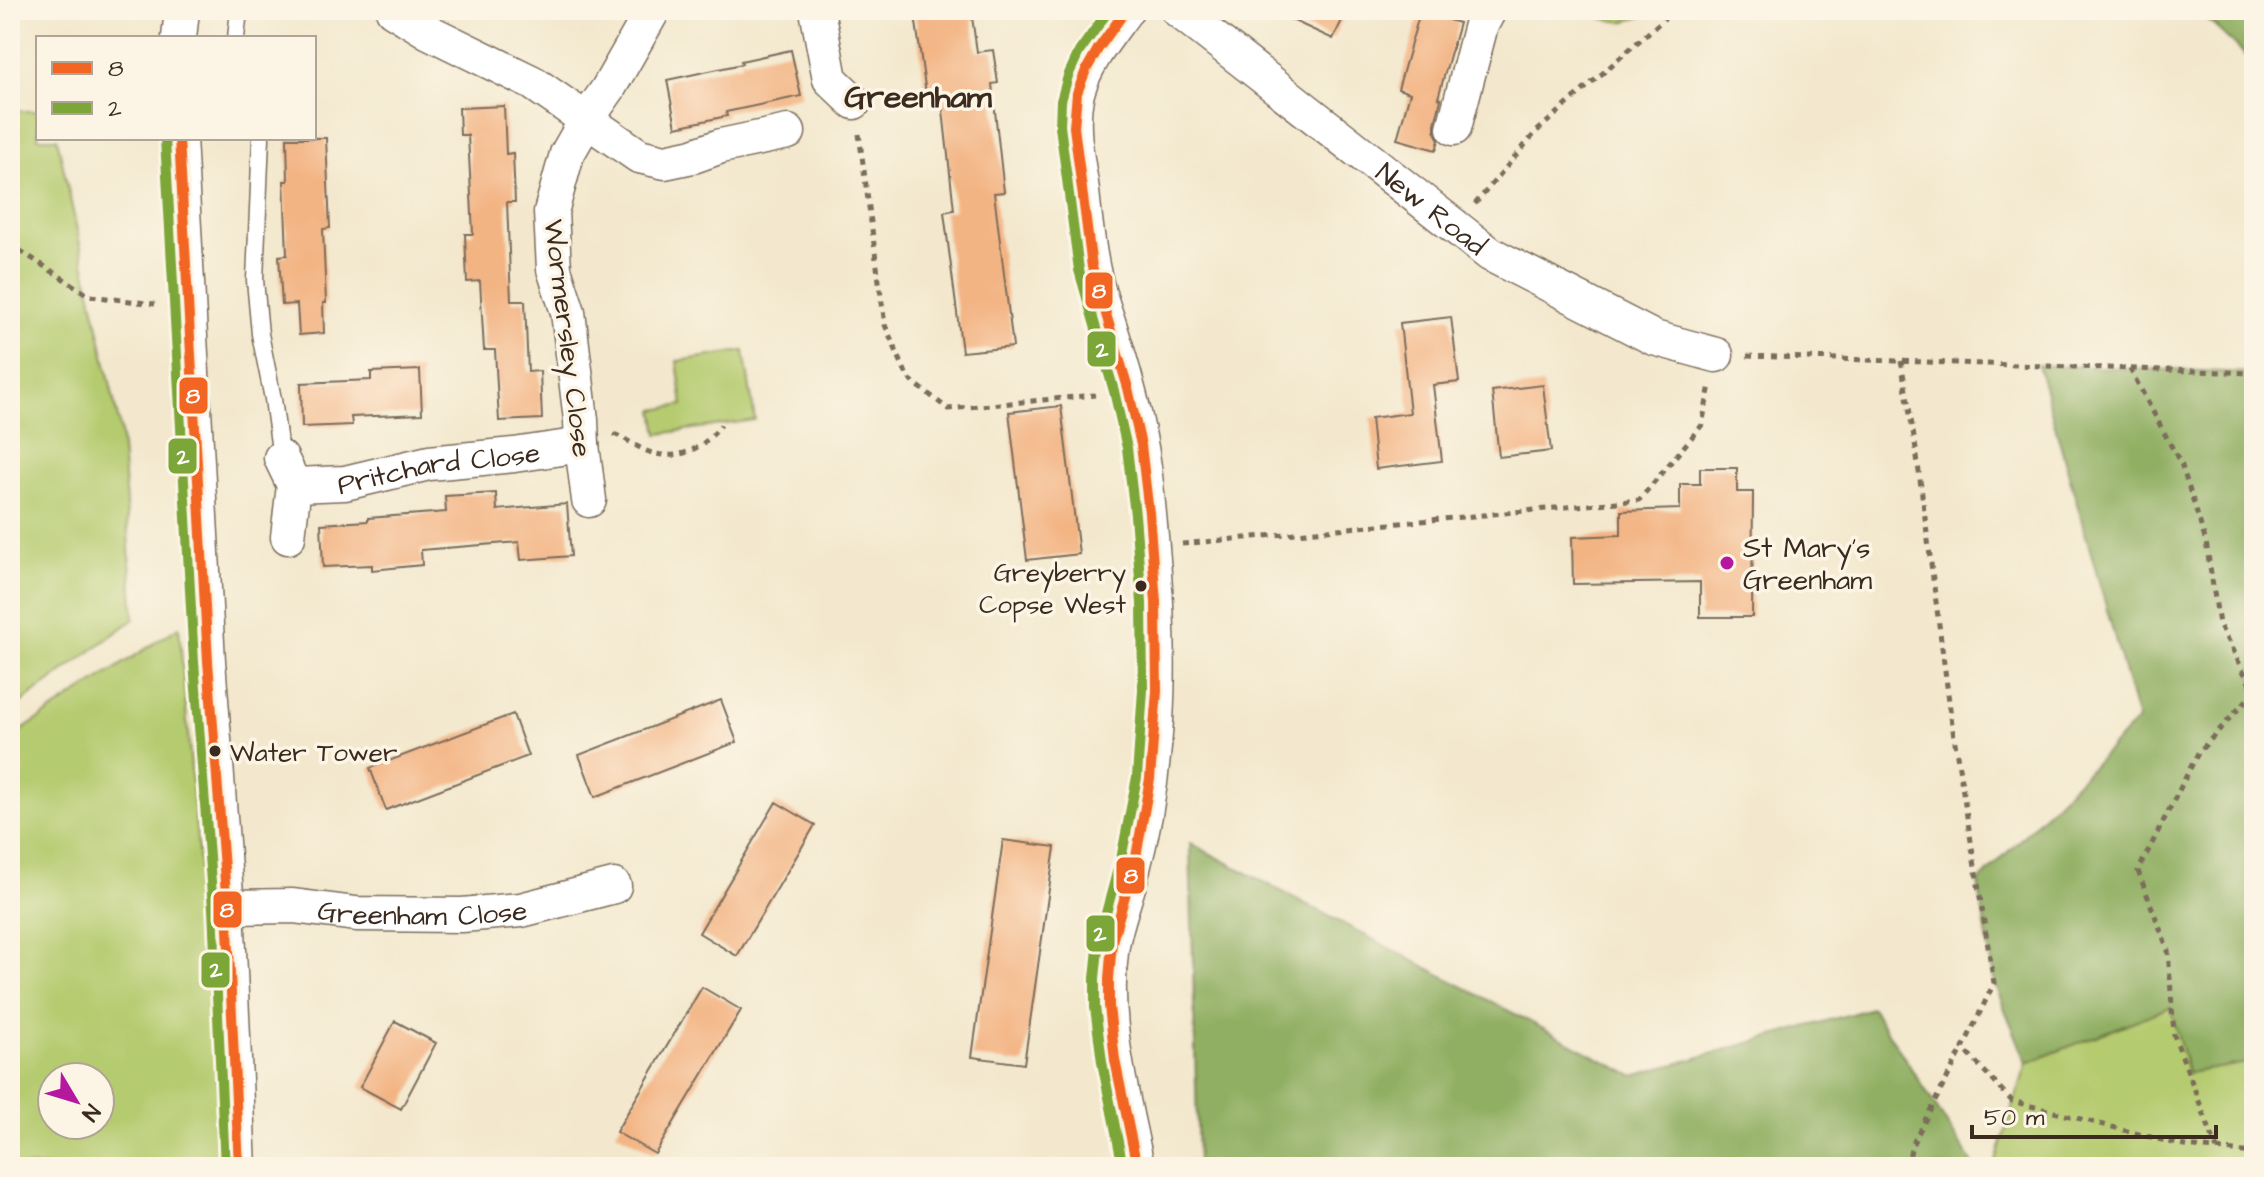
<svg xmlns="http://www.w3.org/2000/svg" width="2264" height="1177" font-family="'Architects Daughter',sans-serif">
<rect width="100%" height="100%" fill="#fcf5e5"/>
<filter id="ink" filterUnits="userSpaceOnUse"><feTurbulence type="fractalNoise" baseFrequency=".0125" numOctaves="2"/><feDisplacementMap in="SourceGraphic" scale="16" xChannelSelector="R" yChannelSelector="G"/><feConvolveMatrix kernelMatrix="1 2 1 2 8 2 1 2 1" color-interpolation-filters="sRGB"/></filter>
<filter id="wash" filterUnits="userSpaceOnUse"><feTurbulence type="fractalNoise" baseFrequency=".006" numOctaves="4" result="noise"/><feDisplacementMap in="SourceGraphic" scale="32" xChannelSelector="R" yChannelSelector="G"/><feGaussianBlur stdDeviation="1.8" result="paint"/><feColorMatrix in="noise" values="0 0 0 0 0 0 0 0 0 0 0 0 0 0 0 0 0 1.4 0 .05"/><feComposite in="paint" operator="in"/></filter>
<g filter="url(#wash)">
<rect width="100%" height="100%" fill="#f3e8cd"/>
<!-- green -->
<path fill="#b5cb6f" stroke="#787a46" stroke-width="2" fill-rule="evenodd" d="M1586,10H1652C1631,26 1607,24 1586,10Z
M10,111H38V138H57L121,433L134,619L10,711Z
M744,351L755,420L658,434L654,410L683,405L677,361Z
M179,627L225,1167H10V738ZM52,1077H100V1125H52Z
M2170,1007L2254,1020V1167H1994L2027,1063Z"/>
<!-- forest -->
<path fill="#90af62" stroke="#666c40" stroke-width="2" d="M2197,10H2254V63Z
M2038,365L2254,373L2252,516L2254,520V1062L2188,1073L2170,1007L2027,1063L1994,983L1978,882L2138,720Z
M1190,843L1633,1076L1872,1008L1975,1167H1198Z"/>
<g id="blocks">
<!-- building -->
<path fill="#f3b483" d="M944,10H971L977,52L993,50L998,83L992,84L1004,192L994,193L1013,347L962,352L944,212L954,210L941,92L926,94L915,15Z
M1270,10H1347L1333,39Z
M1420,12L1459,23L1438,98L1441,99L1435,124V132L1439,140L1436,150L1397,139L1410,93L1398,89Z
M791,50L801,96L726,112L727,116L676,127L667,80L742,64L741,61Z
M504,106L506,154L513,153L515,202H507L511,301H525L528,372L540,371L542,419L499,421L495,350H484L480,281L467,282L465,234H473L468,135H460L459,108Z
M287,138H326L330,228L323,229L326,303H323L324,333L299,335L297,304L282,305L279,256L287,255L284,181H288Z
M1451,317L1459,382L1433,385L1442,461L1376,469L1371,418L1410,413L1400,323Z
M420,370L422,414L351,417L352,425L302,427L301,383L371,380V372Z
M1543,385L1551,451L1499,457L1492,391Z
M1061,406L1079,554L1027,560L1009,412Z
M1700,468H1737V492H1753L1752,617H1700V582L1573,584L1572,537L1621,535V511L1680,509V484H1700Z
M496,493L497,510L567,504L571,556L521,560L519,542L421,550L422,565L372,570V565L323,567L321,524L368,521V518L446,512L445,496Z
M721,700L737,742L595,797L579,755Z
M513,714L528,756L386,810L370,768Z
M776,802L815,825L737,956L699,933Z
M1003,840L1055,847L1024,1064L972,1057Z
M702,987L741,1010L655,1154L616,1132Z
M395,1021L436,1043L401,1109L360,1087Z"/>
</g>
</g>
<g filter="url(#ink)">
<use href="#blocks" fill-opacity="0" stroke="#7b6c5b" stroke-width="2"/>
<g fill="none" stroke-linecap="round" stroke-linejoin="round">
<defs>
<path id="service" d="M236,38L239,10
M261,138L255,280L260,334L273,399L281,458"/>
<g id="minor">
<path d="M393,10L429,32L533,83L639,156L665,162L693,156L721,146L788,132"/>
<path d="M817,10L830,79L854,102"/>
<path d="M1126,10C1108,35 1085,62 1077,93C1070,122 1076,154 1081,183C1085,215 1087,248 1095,279C1099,297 1106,314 1111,331C1127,381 1141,432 1146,484C1154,562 1161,642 1156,720C1153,772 1145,826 1131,876C1125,901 1114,926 1111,952C1102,1023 1123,1097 1137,1167"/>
<path id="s1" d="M1178,10L1490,254L1654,338L1716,355"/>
<path d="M179,38L182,10"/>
<path d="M1454,128L1481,25L1489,10"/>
<path d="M179,138L208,661L227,907L239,1167"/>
<path d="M281,458L294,485L288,537"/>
<path id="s2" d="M294,485L345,483L429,463L514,455L582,445"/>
<path d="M589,500L582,445L581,420L568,312L554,269L551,212L567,154L587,119L608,89L653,10"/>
<path id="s3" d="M227,907L293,906L356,914L462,915L521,910L614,886"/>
</g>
</defs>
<!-- service casing -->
<use href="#service" stroke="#7b6c5b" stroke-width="19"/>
<!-- minor casing -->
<use href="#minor" stroke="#7b6c5b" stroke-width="37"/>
<!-- path -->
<path stroke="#7b6c5b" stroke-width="5" stroke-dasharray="6 6" stroke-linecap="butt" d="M859,134L885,325L908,378L948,409L1095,395
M1475,204L1536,132L1674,10
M10,244L90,296L155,304
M1747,356L2254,373
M1901,361L1916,449L1952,724L1994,983L1963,1048L2012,1101L2185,1146L2254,1153
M2130,369L2182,466L2206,542L2219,624L2254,692L2198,753L2138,871L2168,950L2174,1035L2217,1149
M614,434C624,438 633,444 642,449C673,464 702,451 721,425
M1182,544L1639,500L1702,425L1710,385
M1907,1167L1912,1145L1963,1048"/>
<!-- service -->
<use href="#service" stroke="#fff" stroke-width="16"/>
<!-- minor -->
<use href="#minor" stroke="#fff" stroke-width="34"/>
<defs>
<path id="bus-1" d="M1126,10L1098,49L1086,70L1077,93L1074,127L1092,267L1128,388L1141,445L1149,513L1156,602L1157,691L1150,779L1136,857L1112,942L1109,979V1006L1115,1060L1137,1167
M179,138L208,661L227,907L239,1167"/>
<path id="bus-2" d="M1109,10L1079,52L1068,76L1061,101L1060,126L1079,270L1114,391L1127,448L1135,515L1142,603L1143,690L1137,777L1122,854L1099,939L1095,978V1007L1102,1062L1123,1167
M165,139L194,662L213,908L225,1167"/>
</defs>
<!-- bus-1 casing -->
<use href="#bus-1" stroke="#fcf5e5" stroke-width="16"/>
<!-- bus-2 casing -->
<use href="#bus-2" stroke="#fcf5e5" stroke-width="16"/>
<!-- bus-1 -->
<use href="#bus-1" stroke="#f26522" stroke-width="10"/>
<!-- bus-2 -->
<use href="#bus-2" stroke="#7ca638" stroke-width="10"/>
</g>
</g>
<!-- markers -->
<circle fill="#b5179e" stroke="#fcf5e5" stroke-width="3" cx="1727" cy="563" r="8"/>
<g fill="#3b2a1e" stroke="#fcf5e5" stroke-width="3">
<circle cx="1141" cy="586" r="7"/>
<circle cx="215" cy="751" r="7"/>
</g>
<g text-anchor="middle" stroke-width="7" stroke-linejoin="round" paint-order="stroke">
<!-- bus labels -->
<g font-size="26" fill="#3b2a1e" stroke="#fcf5e5" text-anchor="end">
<text x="1126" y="581">Greyberry<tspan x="1126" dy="32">Copse West</tspan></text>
<text x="230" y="761" text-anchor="start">Water Tower</text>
</g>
<!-- street labels -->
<g font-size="28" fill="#3b2a1e" stroke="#fcf5e5">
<text dy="10" stroke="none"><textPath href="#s1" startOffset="322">New Road</textPath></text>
<text transform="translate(569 338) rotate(83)" y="10">Wormersley Close</text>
<text dy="10" stroke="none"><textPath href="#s2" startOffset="146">Pritchard Close</textPath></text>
<text dy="10" stroke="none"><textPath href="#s3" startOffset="196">Greenham Close</textPath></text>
</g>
<!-- poi labels -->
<g font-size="28" fill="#3b2a1e" stroke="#fcf5e5" text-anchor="start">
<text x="1743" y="557">St Mary's<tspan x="1743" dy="32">Greenham</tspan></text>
</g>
<!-- quarter labels -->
<g font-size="32" font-weight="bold" fill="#3b2a1e" stroke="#fcf5e5">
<text x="918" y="107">Greenham</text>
</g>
</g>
<g stroke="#fcf5e5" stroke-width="3">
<rect x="1084" y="271" width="30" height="39" rx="8" fill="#f26522"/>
<rect x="1086" y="330" width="31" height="38" rx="8" fill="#7ca638"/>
<rect x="178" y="376" width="31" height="39" rx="8" fill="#f26522"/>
<rect x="167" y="437" width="31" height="38" rx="8" fill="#7ca638"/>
<rect x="1115" y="856" width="31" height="39" rx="8" fill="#f26522"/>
<rect x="212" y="890" width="31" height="39" rx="8" fill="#f26522"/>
<rect x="1085" y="914" width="31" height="39" rx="8" fill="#7ca638"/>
<rect x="200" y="951" width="31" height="38" rx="8" fill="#7ca638"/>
</g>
<g font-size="22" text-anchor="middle" font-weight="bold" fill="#fff">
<text x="1099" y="298">8</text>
<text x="1102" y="357">2</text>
<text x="193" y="403">8</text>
<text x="183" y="464">2</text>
<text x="1131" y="883">8</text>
<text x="227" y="917">8</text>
<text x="1100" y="941">2</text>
<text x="216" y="977">2</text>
</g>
<!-- margin -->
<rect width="2264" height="1177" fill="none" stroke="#fcf5e5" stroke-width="40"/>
<!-- legend -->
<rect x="36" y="36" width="280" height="104" fill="#fcf5e5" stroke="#afa495" stroke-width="2"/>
<rect x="52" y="62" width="40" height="12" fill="#f26522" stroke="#afa495" stroke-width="2"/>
<text x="108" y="76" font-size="24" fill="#3b2a1e">8</text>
<rect x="52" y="102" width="40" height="12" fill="#7ca638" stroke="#afa495" stroke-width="2"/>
<text x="108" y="116" font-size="24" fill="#3b2a1e">2</text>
<!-- north arrow -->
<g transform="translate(76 1101) rotate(128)"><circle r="38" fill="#fcf5e5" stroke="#afa495" stroke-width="2"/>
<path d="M0-6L14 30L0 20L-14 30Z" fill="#b5179e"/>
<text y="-12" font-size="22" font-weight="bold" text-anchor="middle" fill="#3b2a1e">N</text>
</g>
<!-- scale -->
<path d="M1972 1125v12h244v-12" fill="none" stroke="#3b2a1e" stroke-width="4"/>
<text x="1984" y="1125" font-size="24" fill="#3b2a1e" stroke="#fcf5e5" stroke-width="6" paint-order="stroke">50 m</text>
</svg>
